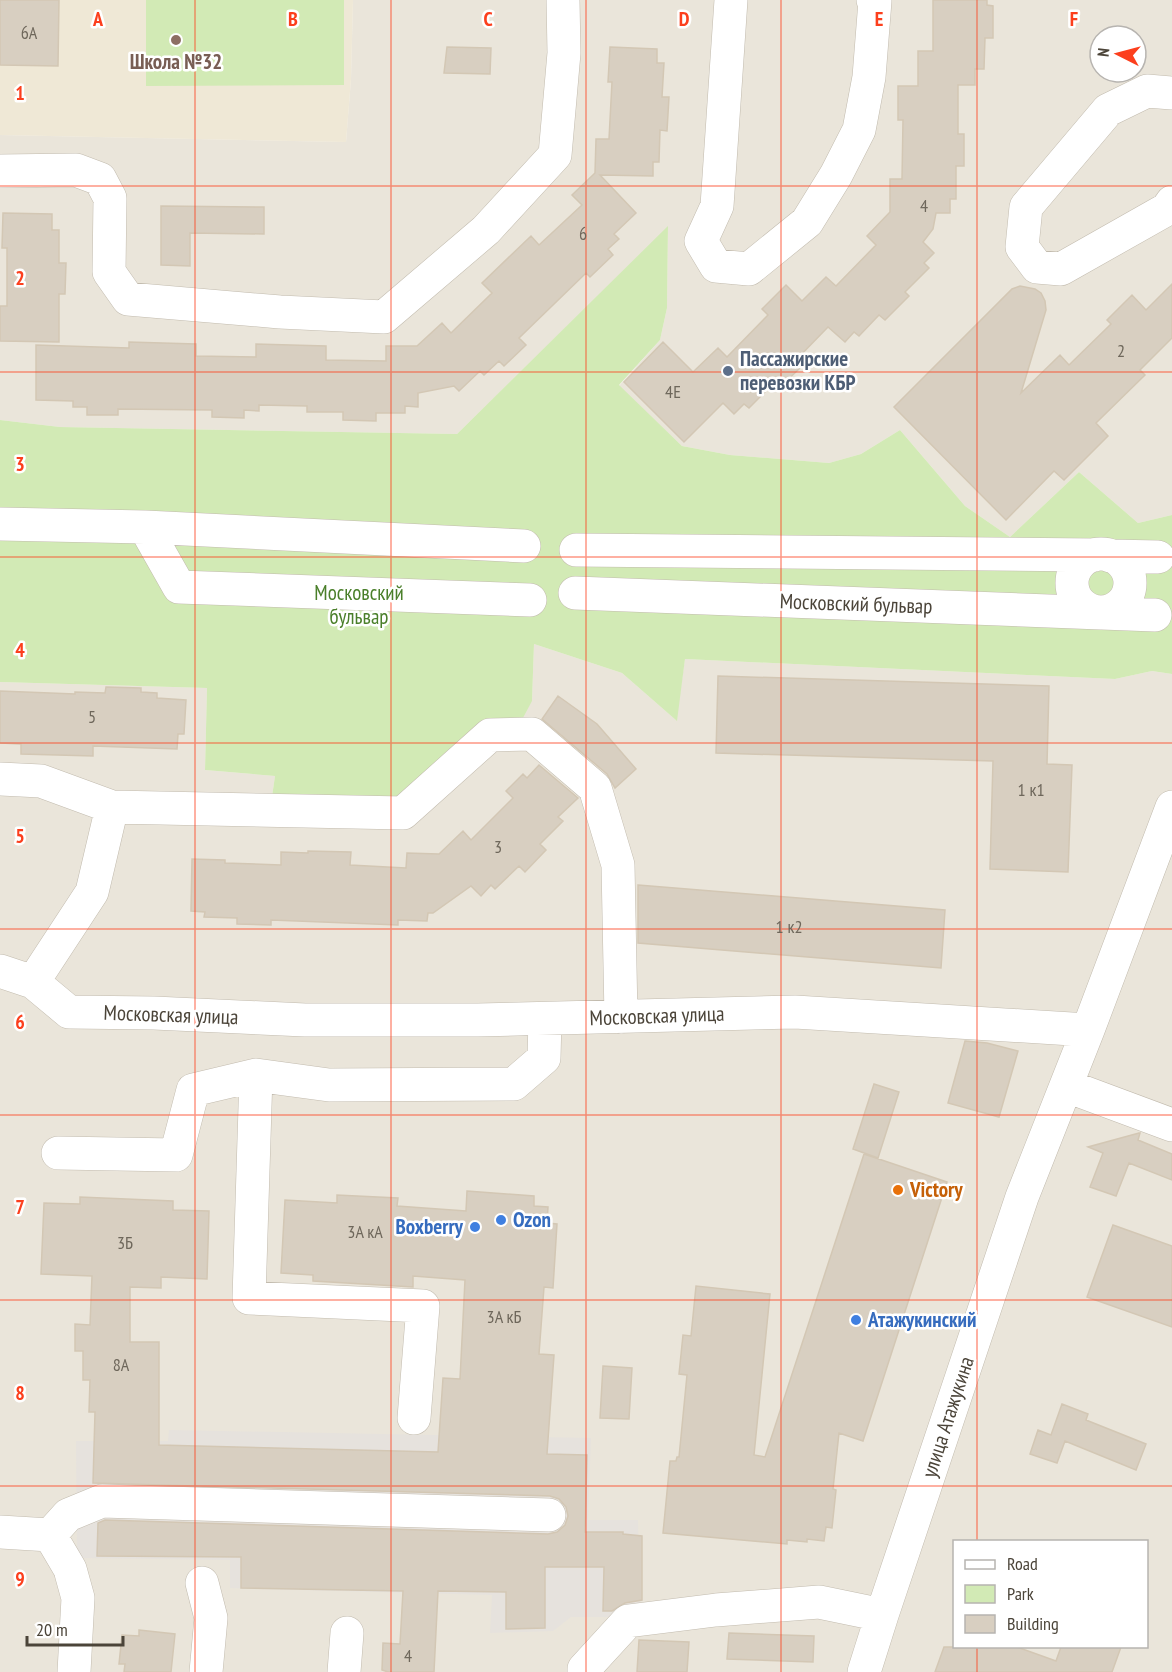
<svg xmlns="http://www.w3.org/2000/svg" width="1172" height="1672" font-family="'PT Sans Narrow',sans-serif">
<rect width="100%" height="100%" fill="#f6f3ec"/>
<!-- residential -->
<path fill="#eae5da" fill-rule="evenodd" d="M353,0H1172V515L1138,523L1079,472L1010,537L965,506L900,430L861,454L829,463L730,455L682,446L619,386L660,340L667,308L668,227L457,434L60,427L0,420V135L346,142L351,79ZM1100,36H1136V72H1100Z
M534,644L622,673L676,720L685,659L1115,679L1152,671L1172,674V1672H0V682L207,688L205,770L275,776L268,824L532,701ZM954,1542H1146V1646H954Z"/>
<!-- industrial -->
<path fill="#e6e2dd" d="M169,1430L591,1438L588,1520H638L640,1617H571L553,1631L490,1633L492,1595L230,1588V1560L77,1558L76,1441H168Z"/>
<!-- education -->
<path fill="#efe8d6" d="M0,0H353L351,79L346,142L0,135Z"/>
<!-- green -->
<path fill="#d2eab5" d="M146,0H344V85L146,86Z
M668,226L667,308L660,340L619,385L682,446L730,455L829,463L861,454L900,430L965,506L1010,537L1079,472L1138,523L1172,515V674L1152,671L1115,679L685,659L677,721L622,673L534,644L532,701L517,729L386,818L268,824L275,776L205,770L207,688L0,682V420L60,427L457,434Z"/>
<!-- building -->
<path fill="#d8cfc1" stroke="#d3c7b4" stroke-width="1.5" d="M0,0H59L58,66L0,65Z
M933,0H987V5L993,6V38H985L984,69H975V85H958V134H964V166H956V199H950V213H936L933,229L923,242L934,253L924,263L929,268L905,292L909,296L885,320L879,315L859,336L854,332L845,342L828,327L794,362L800,368L778,389L773,384L749,408L744,404L734,414L723,403L684,442L624,382L663,342L693,372L718,348L727,357L768,315L762,309L786,285L802,301L826,277L836,286L876,245L867,236L890,212V179H902L903,120H898V86H918V51H933Z
M447,47L491,48L490,74L444,73Z
M610,47L657,49V63H664L662,97H669L667,131L660,130L659,162H653V176L600,175L636,213L614,234L619,239L608,249L613,255L590,277L586,273L519,338L526,345L504,366L499,361L484,375L480,371L459,391L454,386L418,393V407L405,406V413H376V421L343,420V412H307V406L259,405V411L244,410V418L212,417V410L118,409V415H87V407H73V401L36,400V345L129,348V342L196,344V356L256,357V344L326,346V360L386,361V346H417L442,323L451,333L492,293L482,283L531,236L539,245L582,205L572,195L595,173L596,139H609L612,82H608Z
M161,206L264,207V234L190,233V266L161,265Z
M3,213L52,214V230H59V263H66L65,294H59V342L0,341V306H7V248H2Z
M1172,284V338L1140,370L1145,375L1096,423L1108,436L1064,480L1054,471L1006,520L894,407L1012,289L1020,286L1035,289L1041,293L1045,301L1046,310L1021,393L1060,355L1069,365L1111,324L1107,320L1132,295L1146,310Z
M718,676L1049,686L1047,764L1072,765L1068,872L990,869L993,761L716,753Z
M106,687L141,688V692L157,693V698L186,700L184,734H178L177,749L93,746V756L21,754V744L0,743V691L75,694V692L105,693Z
M558,696L597,724L636,769L615,788L607,774L542,719Z
M539,765L578,798L558,817L563,821L540,844L546,850L525,872L519,866L495,889L491,885L481,896L471,886L433,913H428L427,921L398,920V925L271,920V925L237,924V918L204,917L205,912L191,911L192,859L225,860V863L281,865V852L308,853V851L351,852L350,865L406,868L407,853L439,854L463,831L471,840L513,798L506,791L523,774L527,778Z
M638,885L945,910L941,968L638,943Z
M965,1041L987,1043L1018,1051L999,1117L948,1103Z
M874,1084L899,1092L878,1158L853,1149Z
M1139,1133H1140L1138,1140L1172,1154V1180L1129,1163L1116,1196L1090,1187L1103,1153L1088,1147Z
M864,1154L947,1182L863,1441L839,1433L833,1489L836,1490L832,1528L826,1527L824,1541L807,1539V1542L787,1540V1544L663,1533L670,1461H676L677,1457H679L687,1375L679,1374L683,1335L691,1336L696,1286L770,1294L754,1455L765,1457Z
M467,1191L534,1196V1206L548,1207L547,1223L557,1224L553,1288L544,1287L539,1354L554,1355L547,1454L587,1455L585,1532H623V1534L642,1536V1600L625,1603L612,1611H603L604,1567H545V1628L506,1629V1592L438,1591L434,1672H388L382,1670L383,1643L400,1644L403,1591L241,1588V1557L97,1556L98,1523L105,1520L548,1534L557,1532L565,1525L568,1516L566,1507L559,1499L550,1496L93,1483L95,1412H89L90,1380H83V1351H75V1324L90,1325L92,1276L41,1274L44,1203L80,1204V1197L173,1201V1210L209,1211L207,1279L161,1277V1288L130,1287V1342H159V1445L438,1452L443,1378L460,1379L465,1280L413,1276V1287L313,1281V1275L281,1273L285,1200L337,1203V1195L398,1198L397,1206L466,1211Z
M1113,1225L1172,1246V1327L1087,1297Z
M603,1366L632,1368L629,1419L600,1418Z
M1062,1404L1088,1414L1086,1420L1146,1444L1136,1470L1065,1441L1057,1463L1030,1454L1038,1430L1051,1435Z
M139,1630L175,1634L171,1672H124L125,1664H119L122,1635L139,1636Z
M729,1633L814,1636L813,1662L727,1659Z
M639,1640L689,1642L687,1672H637Z
M944,1647H1017L1056,1661L1061,1647H1121L1112,1672H935Z"/>
<g fill="none" stroke-linecap="round" stroke-linejoin="round">
<defs>
<path id="minor" d="M731,0L717,206L701,241L716,266L749,269L807,222L836,175L859,130L869,77L875,1L873,0
M1172,93L1147,91L1108,110L1026,207L1022,247L1037,267L1061,269L1167,209L1172,202
M0,171L76,170L100,179L110,198L109,272L128,299L280,312L384,317L486,230L555,155L564,53L563,0
M0,524L145,527L524,546
M145,527L179,587L530,600
M576,550L1095,555
M1072 583a29 29 0 1 1 58 0a29 29 0 1 1-58 0Z
M1110,556L1158,557
M575,593L1101,613
M1102,613L1155,615
M0,779L41,781L112,807
M0,971L33,982L69,1012L154,1013L305,1020H478L795,1012L1088,1030
M33,982L92,892L112,807L403,813L490,735L532,734L595,788L618,865L621,1017
M256,1075L249,1298L423,1306L414,1418
M1067,1086L1172,1125
M58,1153L176,1155L193,1090L256,1075L329,1085L514,1084L544,1058L545,1019
M0,1532L50,1535
M202,1583L211,1618L206,1672
M74,1672L78,1598L70,1569L50,1535L68,1515L102,1501L549,1515
M344,1672L347,1633
M584,1672V1669L628,1621L716,1610L819,1602L882,1615
M864,1672L882,1615L1022,1197L1088,1030L1172,807"/>
</defs>
<!-- minor casing -->
<use href="#minor" stroke="#c2bbae" stroke-width="34"/>
<!-- minor -->
<use href="#minor" stroke="#fff" stroke-width="33"/>
</g>
<!-- grid -->
<path fill="none" stroke="#fc3f1d" stroke-width="1.5" stroke-opacity="0.55" d="M195,0V1672M391,0V1672M586,0V1672M781,0V1672M977,0V1542M0,186H1172M0,372H1172M0,557H1172M0,743H1172M0,929H1172M0,1115H1172M0,1300H1172M0,1486H1172M977,1646V1672"/>
<!-- markers -->
<circle fill="#8d6e63" stroke="#fff" stroke-width="2" cx="176" cy="40" r="6"/>
<circle fill="#5c6f8a" stroke="#fff" stroke-width="2" cx="728" cy="371" r="6"/>
<circle fill="#e8710a" stroke="#fff" stroke-width="2" cx="898" cy="1190" r="6"/>
<g fill="#3f7fe0" stroke="#fff" stroke-width="2">
<circle cx="501" cy="1220" r="6"/>
<circle cx="475" cy="1227" r="6"/>
<circle cx="856" cy="1320" r="6"/>
</g>
<g text-anchor="middle" stroke-width="5" stroke-linejoin="round" paint-order="stroke">
<!-- number labels -->
<g font-size="18" fill="#6e675b">
<text x="29" y="39">6А</text>
<text x="924" y="212">4</text>
<text x="583" y="240">6</text>
<text x="1121" y="357">2</text>
<text x="673" y="398">4Е</text>
<text x="92" y="723">5</text>
<text x="1031" y="796">1 к1</text>
<text x="498" y="853">3</text>
<text x="789" y="933">1 к2</text>
<text x="365" y="1238">3А кА</text>
<text x="125" y="1249">3Б</text>
<text x="504" y="1323">3А кБ</text>
<text x="121" y="1371">8А</text>
<text x="408" y="1662">4</text>
</g>
<!-- education labels -->
<g font-size="21" font-weight="bold" fill="#785e54" stroke="#fff">
<text x="176" y="69">Школа №32</text>
</g>
<!-- service labels -->
<g font-size="21" font-weight="bold" fill="#4e5e75" stroke="#fff" text-anchor="start">
<text x="740" y="366">Пассажирские<tspan x="740" dy="24">перевозки КБР</tspan></text>
</g>
<!-- park labels -->
<g font-size="21" fill="#4a7f2a" stroke="#fff">
<text x="359" y="600">Московский<tspan x="359" dy="24">бульвар</tspan></text>
</g>
<!-- street labels -->
<g font-size="21" fill="#4b4439" stroke="#fff">
<text transform="translate(856 604) rotate(2)" y="7">Московский бульвар</text>
<text transform="translate(171 1015) rotate(2)" y="7">Московская улица</text>
<text transform="translate(657 1016) rotate(-2)" y="7">Московская улица</text>
<text transform="translate(948 1417) rotate(-72)" y="7">улица Атажукина</text>
</g>
<!-- food labels -->
<g font-size="21" font-weight="bold" fill="#c56008" stroke="#fff" text-anchor="start">
<text x="910" y="1197">Victory</text>
</g>
<!-- shop labels -->
<g font-size="21" font-weight="bold" fill="#366cbe" stroke="#fff" text-anchor="start">
<text x="513" y="1227">Ozon</text>
<text x="463" y="1234" text-anchor="end">Boxberry</text>
<text x="868" y="1327">Атажукинский</text>
</g>
</g>
<g font-size="20" text-anchor="middle" font-weight="bold" fill="#fc3f1d" stroke="#fff" stroke-width="5" stroke-linejoin="round" paint-order="stroke">
<text x="98" y="26">A</text>
<text x="293" y="26">B</text>
<text x="488" y="26">C</text>
<text x="684" y="26">D</text>
<text x="879" y="26">E</text>
<text x="1074" y="26">F</text>
<text x="20" y="100">1</text>
<text x="20" y="285">2</text>
<text x="20" y="471">3</text>
<text x="20" y="657">4</text>
<text x="20" y="843">5</text>
<text x="20" y="1029">6</text>
<text x="20" y="1214">7</text>
<text x="20" y="1400">8</text>
<text x="20" y="1586">9</text>
</g>
<!-- legend -->
<rect x="953" y="1540" width="195" height="108" fill="#ffffff" stroke="#b7b4b0" stroke-width="1.5"/>
<rect x="965" y="1560" width="30" height="9" fill="#ffffff" stroke="#b7b4b0" stroke-width="1.5"/>
<text x="1007" y="1570" font-size="18" fill="#4b4439">Road</text>
<rect x="965" y="1585" width="30" height="18" fill="#d2eab5" stroke="#b7b4b0" stroke-width="1.5"/>
<text x="1007" y="1600" font-size="18" fill="#4b4439">Park</text>
<rect x="965" y="1615" width="30" height="18" fill="#d8cfc1" stroke="#b7b4b0" stroke-width="1.5"/>
<text x="1007" y="1630" font-size="18" fill="#4b4439">Building</text>
<!-- north arrow -->
<g transform="translate(1118 54) rotate(276)"><circle r="28" fill="#ffffff" stroke="#b7b4b0" stroke-width="1.5"/>
<path d="M0-4.5L10 22L0 15L-10 22Z" fill="#fc3f1d"/>
<text y="-9" font-size="16" font-weight="bold" text-anchor="middle" fill="#4b4439">N</text>
</g>
<!-- scale -->
<path d="M27 1636v9h96v-9" fill="none" stroke="#4b4439" stroke-width="3"/>
<text x="36" y="1636" font-size="18" fill="#4b4439" stroke="#ffffff" stroke-width="4.5" paint-order="stroke">20 m</text>
</svg>
